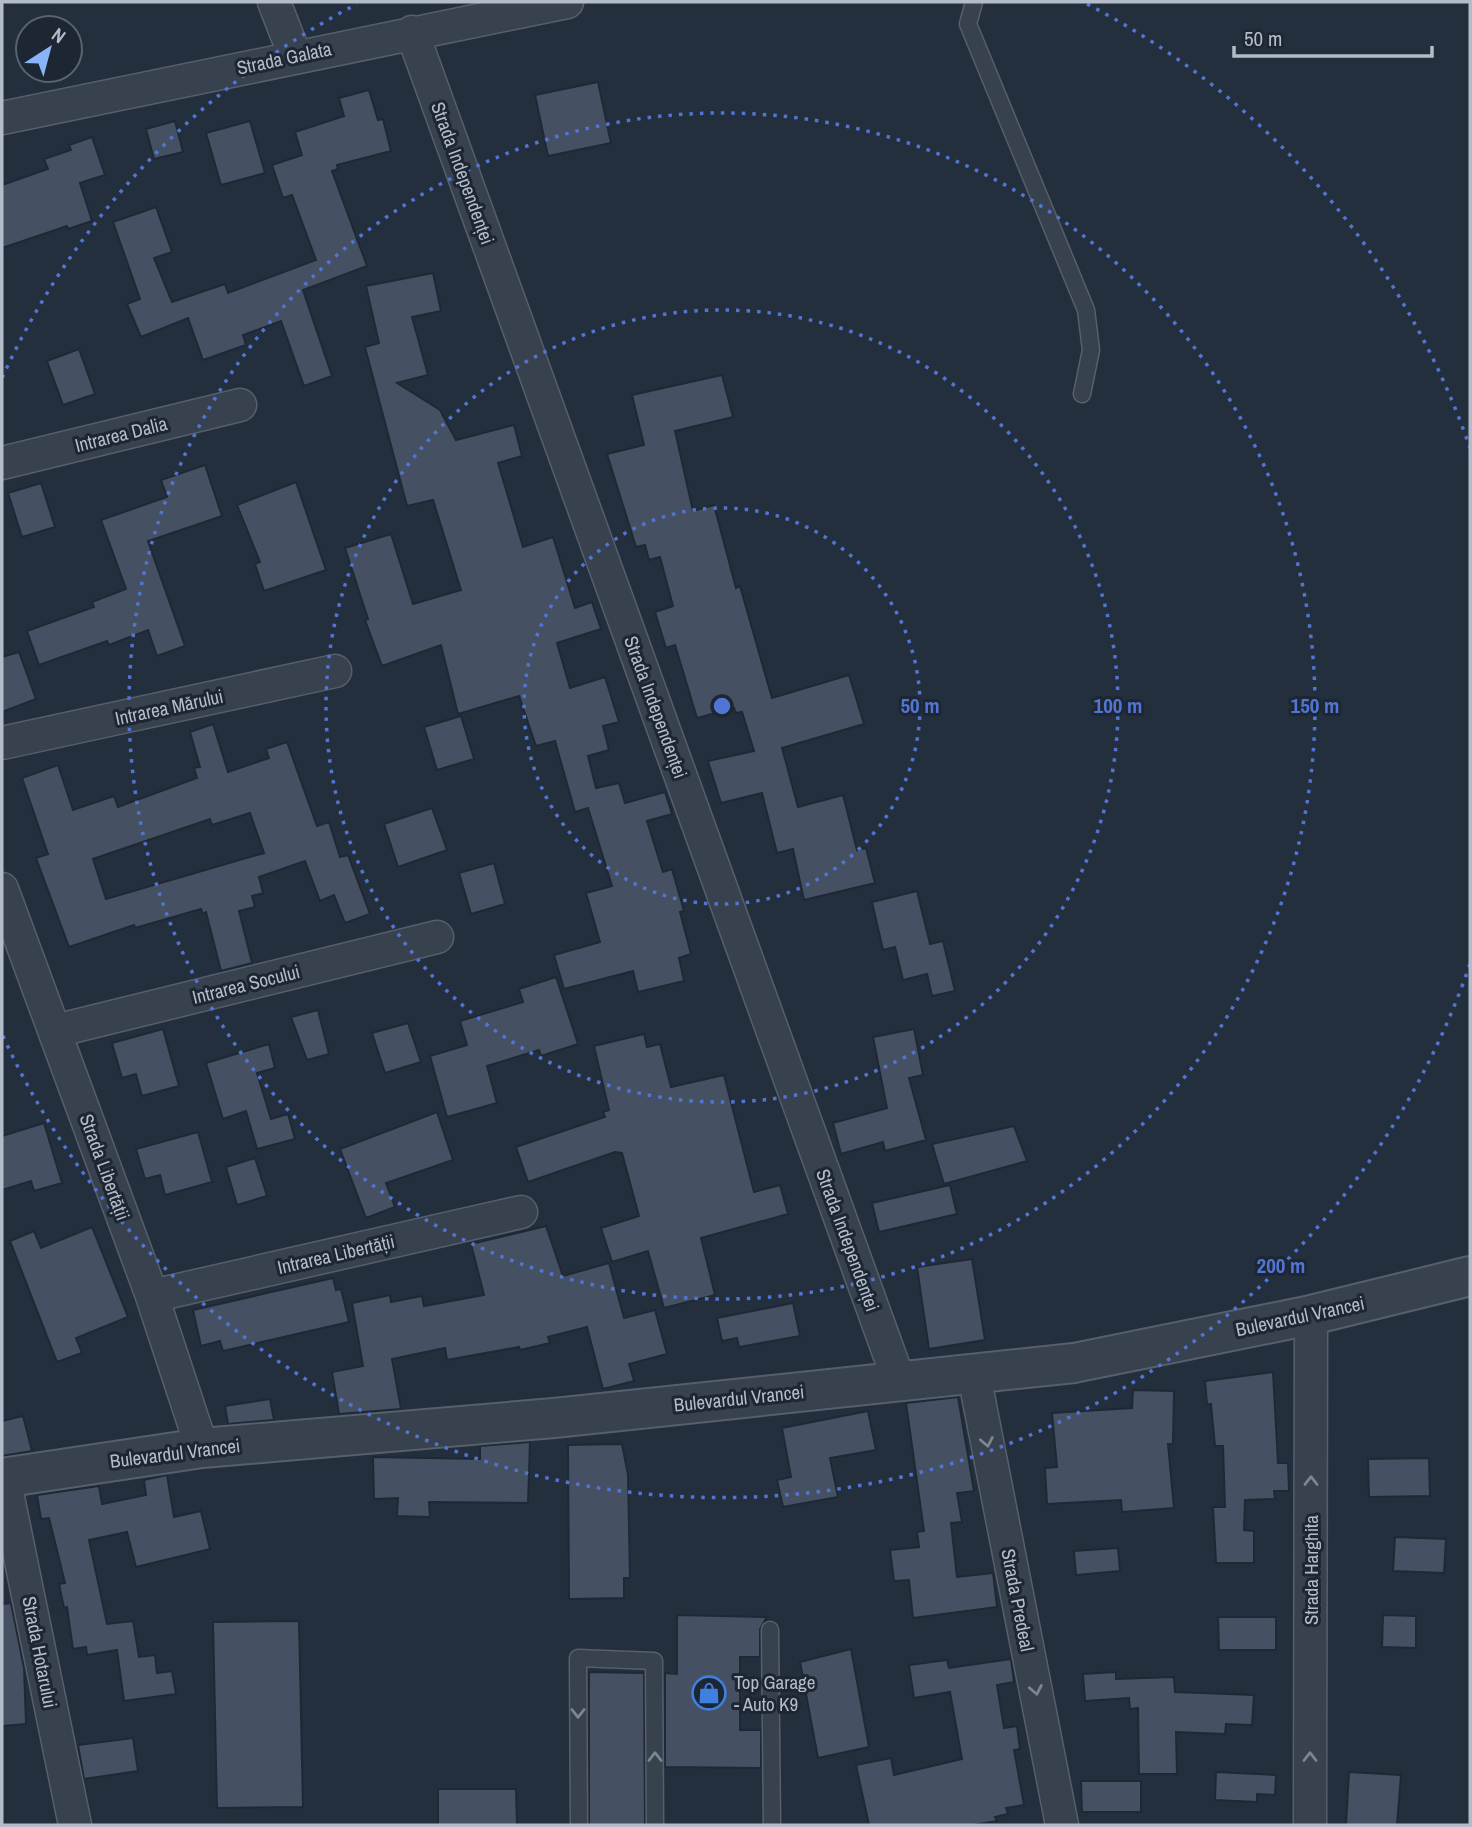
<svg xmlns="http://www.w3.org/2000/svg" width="1472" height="1827" font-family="'Archivo Narrow',sans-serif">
<rect width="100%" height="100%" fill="#242f3e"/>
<!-- building -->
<path fill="#455162" stroke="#1f2835" stroke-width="2" fill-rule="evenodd" d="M598,82L611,143L548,156L535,95Z
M369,90L378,120L383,119L391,151L337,165L338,169L332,171L367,266L303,290L332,376L304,386L281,321L243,335L246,345L203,360L188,318L141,337L127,304L140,299L113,222L156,207L172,252L154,258L172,302L225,284L228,293L316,260L292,195L283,198L272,165L302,155L295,132L344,116L339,98Z
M175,121L183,152L154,159L146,129Z
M250,121L265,173L221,185L206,133Z
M92,137L105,175L80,183L92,221L68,229L67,226L2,248V185L48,169L44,159L71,150L69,145Z
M433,273L441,311L412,317L428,375L397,383L440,410L456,440L514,425L522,456L498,463L523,547L553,537L575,608L592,602L601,629L557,643L570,688L605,677L619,722L603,726L609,750L588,756L596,788L619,783L625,803L665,792L672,814L647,821L663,872L672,869L684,911L680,912L691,954L679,958L684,981L638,992L633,971L564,989L554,955L600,942L586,893L612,886L588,808L575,812L555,741L536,746L519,696L458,714L441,645L382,666L365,620L368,619L345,548L391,534L413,604L461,590L433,500L407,506L365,347L379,343L366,286Z
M79,349L95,394L63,405L47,361Z
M722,375L733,417L675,431L693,511L714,505L736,588L740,586L772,698L849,675L864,724L782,748L798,807L843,795L857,850L866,848L875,883L804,900L793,849L777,853L762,793L721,803L708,761L754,751L742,712L736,713L734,708L697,718L675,645L666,648L655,612L673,606L660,557L649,560L645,545L636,547L607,454L644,445L632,395Z
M205,465L222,516L148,541L185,646L157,656L148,630L109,645L107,641L39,665L27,631L94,607L92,602L126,589L101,520L167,497L161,480Z
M296,482L326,570L264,591L255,564L260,562L237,505Z
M41,483L55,527L22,537L8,493Z
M19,652L36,699L2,712V657Z
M461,716L474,759L437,770L424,727Z
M213,724L228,772L269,758L266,749L287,742L317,826L329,822L340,857L348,855L370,914L345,923L334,895L320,901L305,861L259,877L263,893L252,896L255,907L239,911L252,963L221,971L206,912L203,914L201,909L135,928L134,925L69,947L36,858L48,854L22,778L58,765L73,810L114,796L118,807L197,778L194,768L200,767L190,732ZM250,813L264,853L106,899L93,859L210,819L212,825Z
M432,808L447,850L398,867L384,824Z
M494,863L505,904L471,914L459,873Z
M917,891L930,944L943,941L955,991L932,996L927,974L903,980L895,947L883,950L872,902Z
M556,977L578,1044L541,1056L539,1050L487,1066L497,1103L447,1117L430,1056L467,1045L460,1021L523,1002L519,989Z
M318,1010L329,1054L307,1060L291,1017Z
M408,1023L421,1062L385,1073L372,1033Z
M163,1029L179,1086L142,1096L136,1074L122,1078L112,1043Z
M914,1029L923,1075L909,1078L926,1140L885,1151L883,1142L841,1154L833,1123L887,1108L873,1037Z
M644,1034L647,1047L660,1044L671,1087L724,1075L754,1192L780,1185L788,1214L701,1238L715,1295L664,1308L648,1251L612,1262L601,1228L639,1216L622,1153L615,1152L528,1182L516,1147L605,1117L603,1112L609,1110L594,1046Z
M269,1044L275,1068L257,1073L271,1119L288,1114L295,1139L257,1149L246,1111L223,1119L206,1063Z
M437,1112L453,1160L386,1183L395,1207L366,1218L340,1149Z
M44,1123L62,1183L34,1191L31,1181L2,1190V1136Z
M1014,1126L1027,1161L944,1184L932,1144Z
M198,1132L212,1182L165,1195L160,1175L145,1179L136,1149Z
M255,1158L267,1196L237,1205L226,1167Z
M950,1185L957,1214L879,1232L872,1203Z
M546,1226L563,1276L609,1263L624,1318L655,1310L667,1354L629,1364L634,1381L603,1389L587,1327L548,1337L550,1343L520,1350L519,1347L447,1360L445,1348L392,1359L401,1409L339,1414L332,1372L363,1366L352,1303L390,1295L391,1302L422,1296L424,1306L484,1295L471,1244Z
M92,1227L128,1317L76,1338L82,1353L57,1362L10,1241L34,1231L41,1248Z
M972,1259L985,1340L929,1349L917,1267Z
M333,1278L336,1290L341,1289L349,1322L223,1351L220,1341L201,1346L193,1310Z
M793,1303L800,1336L739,1347L737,1338L722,1341L717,1318Z
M1273,1372L1278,1463H1288L1289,1491H1274L1275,1499L1245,1500L1244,1530L1254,1531V1563H1216L1213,1507H1225L1223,1446H1215L1211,1404H1207L1205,1381Z
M1133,1390L1174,1391L1173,1444H1168L1174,1508L1122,1512L1121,1500L1047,1504L1045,1468L1057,1467L1052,1413L1132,1408Z
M958,1397L974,1491L957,1493L962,1522L951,1523L957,1577L993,1573L997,1607L913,1618L909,1580L894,1581L890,1550L919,1547L917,1532L924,1531L906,1403Z
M270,1399L274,1420L228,1424L225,1406Z
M868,1411L876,1450L830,1458L838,1497L783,1507L777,1480L791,1477L782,1428Z
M23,1416L32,1451L2,1456V1421Z
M530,1442L528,1503L429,1502L430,1517L397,1516L398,1498L374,1499L373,1457L480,1459V1446Z
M622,1444L628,1475L630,1578H624V1598L569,1599L568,1445Z
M1429,1458L1430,1496L1369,1497L1368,1459Z
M167,1475L174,1517L201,1511L210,1549L136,1567L127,1532L89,1540L107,1624L133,1621L139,1657L155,1655L157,1673L172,1671L176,1694L124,1701L117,1650L87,1655L86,1647L73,1649L67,1607L64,1608L59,1584L65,1583L49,1518L41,1519L37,1495L99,1486L102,1504L146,1495L144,1480Z
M1395,1537L1446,1539L1444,1573L1393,1571Z
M1118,1548L1120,1571L1076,1575L1074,1551Z
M11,1603L24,1668L26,1724L2,1726V1604Z
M677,1615L767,1617L760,1629V1657H740V1730H761V1768L665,1767V1673L677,1674Z
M1383,1615L1416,1616V1648L1382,1647Z
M1218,1617H1276V1650H1219Z
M299,1621L303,1807L217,1808L213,1622Z
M851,1649L869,1747L818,1758L800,1662Z
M1011,1659L1014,1682L997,1685L1004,1728L1017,1726L1020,1749L1014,1750L1024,1805L1006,1808L1008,1814L995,1817L997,1821L973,1825H869L856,1765L891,1758L894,1775L962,1759L950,1692L914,1698L909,1665L947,1660L949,1668Z
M589,1672L644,1673L645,1825H589Z
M1116,1672V1679L1174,1677L1175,1692L1254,1695L1252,1725L1226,1724L1225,1734L1176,1732L1177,1774H1139L1138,1708L1130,1709L1129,1698L1085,1701L1083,1674Z
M133,1738L138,1771L84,1779L78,1745Z
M1216,1772L1276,1775L1275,1795L1257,1794V1802L1215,1800Z
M1349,1772L1401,1775L1397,1825H1346Z
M1081,1781H1141V1812H1082Z
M438,1789H516L517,1825H438Z"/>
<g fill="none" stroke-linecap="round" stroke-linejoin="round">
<defs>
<path id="service" d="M974,2L968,24L1086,310L1091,350L1082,394
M770,1630L772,1825
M579,1825L578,1658L654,1661L655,1825"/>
<path id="minor" d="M274,2L295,56
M412,32L899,1381
M2,118L567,2
M2,463L240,405
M2,743L335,671
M2,889L152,1296L202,1448
M55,1031L437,937
M152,1296L521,1212
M974,1375L1062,1825
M4,1478L75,1825
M1310,1825L1311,1315"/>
<path id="tertiary" d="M2,1478L202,1448L554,1418L1074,1363L1311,1315L1470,1276"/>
</defs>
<!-- service casing -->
<use href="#service" stroke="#565f6c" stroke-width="19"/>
<!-- minor casing -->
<use href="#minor" stroke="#565f6c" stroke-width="35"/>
<!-- tertiary casing -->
<use href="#tertiary" stroke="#565f6c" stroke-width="42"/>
<!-- service -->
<use href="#service" stroke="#38414e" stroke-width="16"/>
<!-- minor -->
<use href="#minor" stroke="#38414e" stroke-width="32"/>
<!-- tertiary -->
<use href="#tertiary" stroke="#38414e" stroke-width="38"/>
</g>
<!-- one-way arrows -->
<defs><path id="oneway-chevron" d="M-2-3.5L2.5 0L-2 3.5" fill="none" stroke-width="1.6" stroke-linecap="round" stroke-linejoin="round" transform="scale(1.75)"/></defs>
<g stroke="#7c8592">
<use href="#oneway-chevron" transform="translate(987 1442) rotate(79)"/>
<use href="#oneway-chevron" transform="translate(1311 1481) rotate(-90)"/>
<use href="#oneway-chevron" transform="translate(1036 1690) rotate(79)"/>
<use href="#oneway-chevron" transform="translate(578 1713) rotate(90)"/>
<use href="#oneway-chevron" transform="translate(655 1757) rotate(-90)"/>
<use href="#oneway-chevron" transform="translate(1310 1757) rotate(-90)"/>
</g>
<!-- distance rings -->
<g fill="none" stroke="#5274d3" stroke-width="3.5" stroke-dasharray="3.5 7">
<circle cx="722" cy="706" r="198"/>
<circle cx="722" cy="706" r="396"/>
<circle cx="722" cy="706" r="593"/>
<path d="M1470 964A791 791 0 0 1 2 1034M2 378A791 791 0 0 1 357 4M1087 4A791 791 0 0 1 1470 448"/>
</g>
<!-- icons -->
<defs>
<symbol id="shop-ring" viewBox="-11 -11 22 22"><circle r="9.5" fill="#1d2633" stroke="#3f7fe0" stroke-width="1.5"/><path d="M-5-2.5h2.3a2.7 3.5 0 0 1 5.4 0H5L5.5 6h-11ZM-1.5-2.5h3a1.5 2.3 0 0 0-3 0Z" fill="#3f7fe0"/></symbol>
</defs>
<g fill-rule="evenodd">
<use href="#shop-ring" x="690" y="1674" width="38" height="38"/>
</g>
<g text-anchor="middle" stroke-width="6" stroke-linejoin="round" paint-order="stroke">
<!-- street labels -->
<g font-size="19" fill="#b4bcc9" stroke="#1d2633">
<text transform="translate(284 58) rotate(-12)" y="7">Strada Galata</text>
<text transform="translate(463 173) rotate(70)" y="7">Strada Independenței</text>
<text transform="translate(121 434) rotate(-14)" y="7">Intrarea Dalia</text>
<text transform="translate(169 707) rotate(-12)" y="7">Intrarea Mărului</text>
<text transform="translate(656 707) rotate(70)" y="7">Strada Independenței</text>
<text transform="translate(246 984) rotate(-14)" y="7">Intrarea Socului</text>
<text transform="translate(105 1167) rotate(70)" y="7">Strada Libertății</text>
<text transform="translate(848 1240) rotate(70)" y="7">Strada Independenței</text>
<text transform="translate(336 1254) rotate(-13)" y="7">Intrarea Libertății</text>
<text transform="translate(1300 1316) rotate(-12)" y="7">Bulevardul Vrancei</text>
<text transform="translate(739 1398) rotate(-6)" y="7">Bulevardul Vrancei</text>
<text transform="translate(175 1453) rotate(-7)" y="7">Bulevardul Vrancei</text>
<text transform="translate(1311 1570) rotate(-90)" y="7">Strada Harghita</text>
<text transform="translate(1018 1600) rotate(79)" y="7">Strada Predeal</text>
<text transform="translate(40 1652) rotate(79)" y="7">Strada Hotarului</text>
</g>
<!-- poi labels -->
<g font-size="19" fill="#b4bcc9" stroke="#1d2633" text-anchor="start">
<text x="734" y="1689">Top Garage<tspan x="734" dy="22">- Auto K9</tspan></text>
</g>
</g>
<circle cx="722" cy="706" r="10" fill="#5274d3" stroke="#1d2633" stroke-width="3.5"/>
<g font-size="21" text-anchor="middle" font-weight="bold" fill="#5274d3" stroke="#1d2633" stroke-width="6" stroke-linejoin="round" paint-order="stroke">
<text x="920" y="713">50 m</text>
<text x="1118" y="713">100 m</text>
<text x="1315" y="713">150 m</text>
<text x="1281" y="1273">200 m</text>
</g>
<!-- border -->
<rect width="1472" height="1827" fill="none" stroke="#b4bcc9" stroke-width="7"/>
<!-- north arrow -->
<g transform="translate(49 49) rotate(36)"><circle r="33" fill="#1d2633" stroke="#59626f" stroke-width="2"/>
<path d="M0-5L12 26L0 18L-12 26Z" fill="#8ab4f8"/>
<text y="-10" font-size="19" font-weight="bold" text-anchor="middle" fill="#b4bcc9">N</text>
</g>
<!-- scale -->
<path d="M1234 46v10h198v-10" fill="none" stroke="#b4bcc9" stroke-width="3.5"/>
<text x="1244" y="46" font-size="21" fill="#b4bcc9" stroke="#1d2633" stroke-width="5" paint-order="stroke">50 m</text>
</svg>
